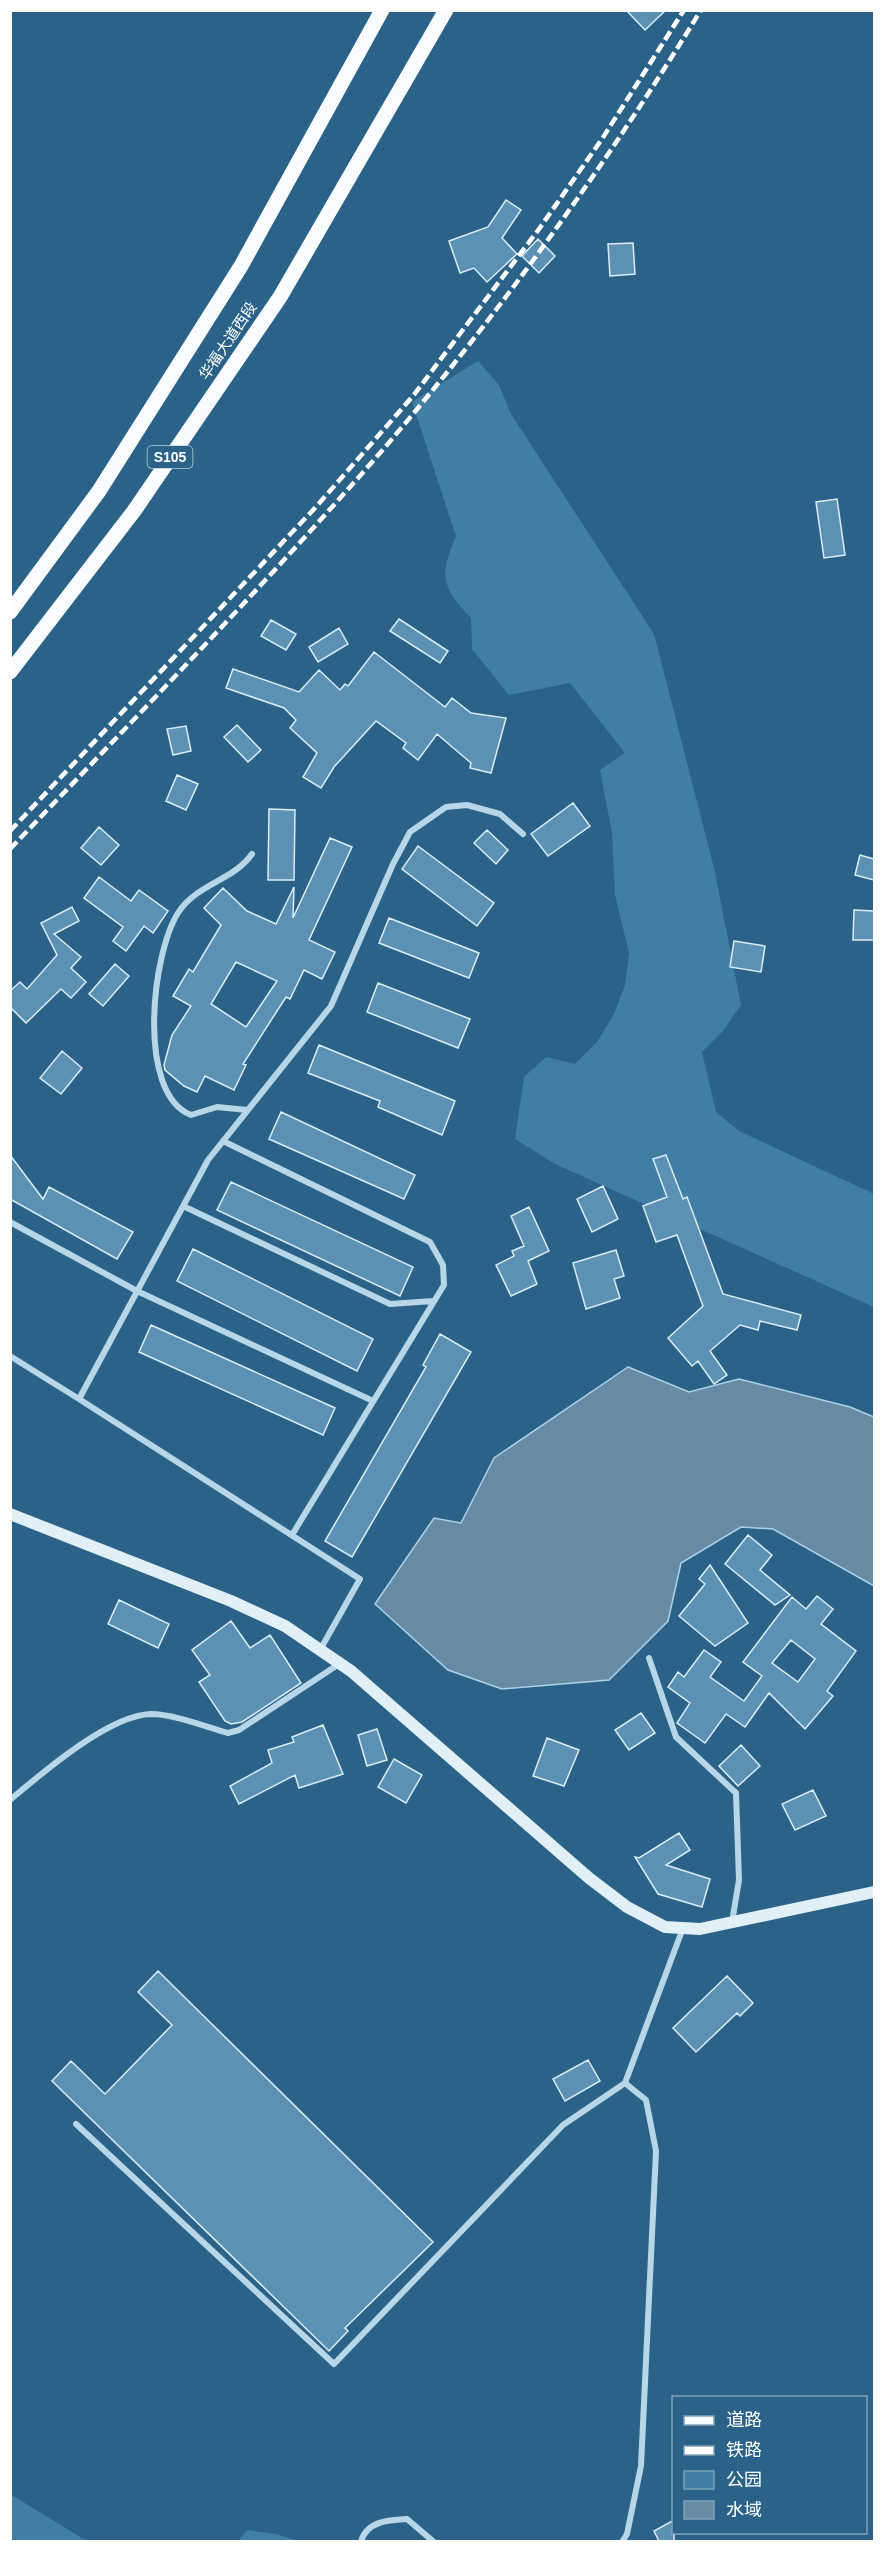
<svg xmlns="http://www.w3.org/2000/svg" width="885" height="2552" font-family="Helvetica,'Noto Sans SC',sans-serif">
<rect width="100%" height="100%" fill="#2b6388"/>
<!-- green -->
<path fill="#407ea4" d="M478,361L499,385L511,414L654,634L714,868L741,1005L723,1031L702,1052L716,1112L739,1131L874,1194V1307L555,1164L515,1139L524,1077L546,1057L575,1064L597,1042L614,1014L625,985L629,953L615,895L612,833L600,770L625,753L570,683L509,695L472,649L471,618C441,586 439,576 456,536L412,402Z
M10,2494L82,2538L90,2541H11Z
M247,2530L276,2534L298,2541H238Z"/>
<!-- water -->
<path fill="#678ba3" stroke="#acd2e8" stroke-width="1.5" d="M628,1367L689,1392L739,1379L850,1407L874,1417V1586L773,1529L741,1527L681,1563L668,1621L609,1680L502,1689L448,1670L375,1604L434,1518L461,1523L494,1458Z"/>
<!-- building -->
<path fill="#5b91b3" stroke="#dbecf6" stroke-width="1.5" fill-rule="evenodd" d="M626,10H666L645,30Z
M506,200L521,210L502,238L517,254L487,282L474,268L460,273L449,241L488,227Z
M538,239L555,256L539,273L522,256Z
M633,243L635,274L610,276L608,244Z
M837,499L845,555L824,558L816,502Z
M399,619L448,651L440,663L390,631Z
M271,620L296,634L286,650L261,636Z
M339,628L348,644L318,662L309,647Z
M374,652L445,707L452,698L471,713L506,718L491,773L470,768L471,763L437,734L418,760L403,748L406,743L376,721L334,767L321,788L303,777L317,753L290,728L296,720L284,708L226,688L233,669L299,692L319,670L340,690L345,684L348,686Z
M237,725L261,750L248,762L224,737Z
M186,726L191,751L173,755L167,729Z
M177,775L198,784L186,810L166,801Z
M573,803L590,826L548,856L531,834Z
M269,809L295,810L294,880H268Z
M99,827L119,845L101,865L81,848Z
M487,830L508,850L496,864L474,843Z
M330,838L352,847L309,940L335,952L322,979L304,970L290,999L286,997L243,1064L246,1065L234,1090L205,1076L197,1092L184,1086L165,1070L164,1065L172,1035L191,1006L173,996L189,969L193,972L221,925L204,908L223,888L247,911L276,924L294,887L293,918ZM236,962L277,981L246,1027L211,1004Z
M418,846L494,903L477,926L402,869Z
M860,855L874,859V880L855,875Z
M99,877L131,901L139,890L168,911L153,933L144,926L126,951L113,941L123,927L84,898Z
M72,907L79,921L54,934L81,957L71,968L86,982L71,998L61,989L26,1023L10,1007V991L20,982L27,989L57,955L41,923Z
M854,910L874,911V940H853Z
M389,918L479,953L469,978L379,943Z
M734,941L765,946L761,972L730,967Z
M115,964L129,976L103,1006L89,994Z
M378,983L470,1019L458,1048L367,1012Z
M319,1045L455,1101L442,1135L378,1107L380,1101L308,1073Z
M62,1051L82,1068L61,1094L40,1078Z
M281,1112L415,1175L404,1199L269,1139Z
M10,1155L43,1199L49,1187L133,1232L117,1259L10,1199Z
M666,1155L683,1199L687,1197L723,1294L801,1315L797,1330L760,1321L758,1330L740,1325L710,1351L727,1375L714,1384L698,1361L692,1366L668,1338L703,1306L677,1235L656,1242L643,1206L667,1197L653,1159Z
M231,1182L413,1267L400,1296L217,1210Z
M603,1186L618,1219L592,1232L577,1199Z
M529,1207L549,1251L528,1261L537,1284L511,1296L496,1265L514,1256L512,1251L524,1246L511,1216Z
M193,1249L373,1339L357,1371L177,1281Z
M616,1250L624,1276L614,1279L620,1298L586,1309L573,1263Z
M151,1325L335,1408L323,1435L139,1352Z
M440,1334L471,1352L352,1557L325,1541L426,1367L423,1365Z
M748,1535L772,1555L760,1570L790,1595L775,1605L725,1564Z
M710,1565L748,1623L715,1646L679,1616L705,1584L699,1579Z
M817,1596L833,1609L821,1624L856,1651L827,1691L833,1696L805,1729L769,1693L745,1727L726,1714L705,1743L677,1723L690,1703L668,1687L678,1672L684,1677L704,1650L721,1662L710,1677L744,1701L762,1676L743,1662L792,1597L806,1609ZM791,1640L815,1659L798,1682L772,1663Z
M119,1600L169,1624L158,1648L108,1624Z
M231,1621L250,1648L270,1635L301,1683L242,1722L231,1724L225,1721L199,1682L210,1675L192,1650Z
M641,1713L655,1733L629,1750L615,1730Z
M323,1725L343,1774L299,1788L295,1775L239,1804L230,1786L272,1763L268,1750L294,1742L292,1737Z
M377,1729L387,1760L367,1766L358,1735Z
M547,1738L579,1750L564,1786L533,1776Z
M741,1745L760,1766L738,1786L719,1766Z
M394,1759L422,1775L406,1803L378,1787Z
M813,1790L826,1816L795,1830L782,1804Z
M679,1833L690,1850L666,1865L710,1879L702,1907L658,1894L635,1857L639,1858Z
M158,1971L433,2242L345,2328L348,2331L329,2351L52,2081L71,2061L105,2094L172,2025L138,1992Z
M727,1976L753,2003L740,2016L737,2013L696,2052L673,2028Z
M588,2060L600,2081L565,2101L553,2079Z
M674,2520V2541H659L654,2531Z"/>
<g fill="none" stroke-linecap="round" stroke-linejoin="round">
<!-- street -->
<path stroke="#b7d6e8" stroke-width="6" d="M247,1110L217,1107L191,1115C136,1093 152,954 178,913C196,884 233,881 252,854
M223,1141L430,1242L443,1265L444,1285L292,1535
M183,1206L390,1304L433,1301
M10,1222L137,1291L373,1401
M10,1356L79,1399
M320,1650L360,1579L79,1399L208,1160L331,1006L393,864L410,832L446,807L467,805L500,814L523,834
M649,1658L676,1737L736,1793L739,1880L732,1922
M10,1800C42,1773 109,1715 151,1714C173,1714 207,1727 228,1733L239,1730L339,1664
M76,2124L334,2364L563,2125L625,2083L683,1928
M361,2542C366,2521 389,2520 407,2519L434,2542
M622,2542L627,2534L641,2466L656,2151L646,2100L625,2083"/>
<!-- secondary -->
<path stroke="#e1eff7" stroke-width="12" d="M10,1514L231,1601L285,1626L351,1671L589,1878L627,1907L665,1927L700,1929L874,1892"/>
<!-- primary -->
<path stroke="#f9fcfe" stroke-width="15" d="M10,612L99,491L241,266L382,10
M10,672L134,511L280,297L446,10"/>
<!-- rail -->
<path stroke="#fff" stroke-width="4.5" stroke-dasharray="10 4.5" stroke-linecap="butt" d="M10,831L315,508L413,396L539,229L602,139L684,10
M10,849C135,718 261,589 380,453C498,316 606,165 701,10"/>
</g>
<g text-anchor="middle" stroke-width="4.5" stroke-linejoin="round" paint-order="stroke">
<!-- shield labels -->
<rect fill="#2b6388" stroke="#bfd0db" stroke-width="1.5" x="147.5" y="446" width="45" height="22" rx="4.5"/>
<g font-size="14" font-weight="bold" fill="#fff">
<text x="170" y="462">S105</text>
</g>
<!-- street labels -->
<g font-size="15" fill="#fff" stroke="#2b6388">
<text transform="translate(228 341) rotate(-56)" y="5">华福大道西段</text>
</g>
</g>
<!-- border -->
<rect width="885" height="2552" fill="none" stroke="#ffffff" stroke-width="24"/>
<!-- legend -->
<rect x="672" y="2396" width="195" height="138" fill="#2b6388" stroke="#80a1b8" stroke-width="1.5"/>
<rect x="684" y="2416" width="30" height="9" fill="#f9fcfe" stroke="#80a1b8" stroke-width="1.5"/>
<text x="726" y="2426" font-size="18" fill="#ffffff">道路</text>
<rect x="684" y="2446" width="30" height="9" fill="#ffffff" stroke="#80a1b8" stroke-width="1.5"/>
<text x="726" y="2456" font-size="18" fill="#ffffff">铁路</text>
<rect x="684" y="2471" width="30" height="18" fill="#407ea4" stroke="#80a1b8" stroke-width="1.5"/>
<text x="726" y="2486" font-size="18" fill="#ffffff">公园</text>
<rect x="684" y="2501" width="30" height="18" fill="#678ba3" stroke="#80a1b8" stroke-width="1.5"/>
<text x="726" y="2516" font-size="18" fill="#ffffff">水域</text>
</svg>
